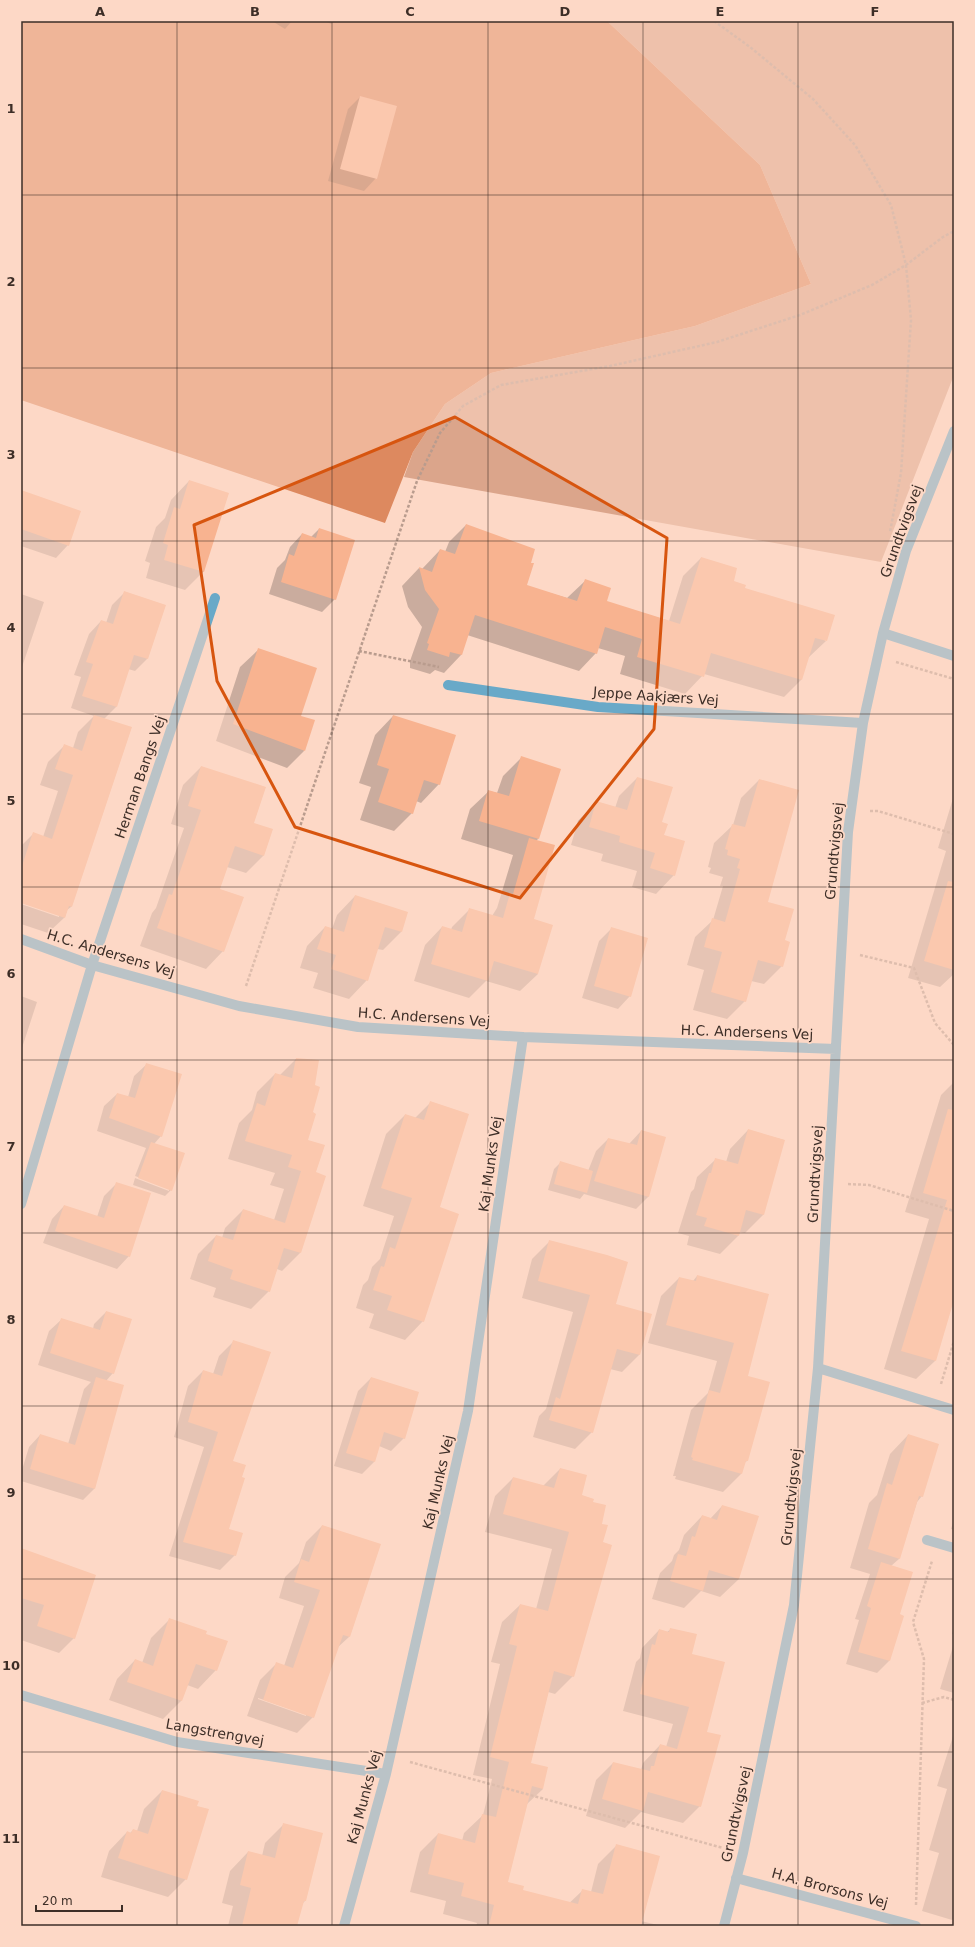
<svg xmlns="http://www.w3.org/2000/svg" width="975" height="1947" font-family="'DejaVu Sans',sans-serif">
<rect width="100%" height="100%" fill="#fdd8c6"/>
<!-- green -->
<path fill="#dba58b" d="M607,21H954V375L881,562L404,477L413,452L445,404L491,373L695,326L811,284L760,165Z"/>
<!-- forest -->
<path fill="#dd895f" d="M21,21H607L760,165L811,284L695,326L491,373L445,404L413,452L385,523L21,400Z"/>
<!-- shadow -->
<path fill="#0003" fill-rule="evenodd" d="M272,21H292L285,29Z
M325,21H334L331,24Z
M360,97L376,178L364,191L328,181L348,109Z
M189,481L228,494L203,572L185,590L146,578L150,563L145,561L156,527L165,518L171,500Z
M21,491L68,545L56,558L21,546Z
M466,525L526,586L567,598L585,581L606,602L669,621L683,576L701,558L743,589L826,641L808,658L801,680L784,697L704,674L685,694L620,674L625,656L598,648L596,653L579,671L467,635L461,655L444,673L435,670L430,674L410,668V661L422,627L408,607L402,586L419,568L422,569L440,550L445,552L449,542Z
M319,529L335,599L322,612L269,594L277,568L285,560L290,547L302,534L311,537Z
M124,593L164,606L147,659L135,671L128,669L116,707L104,719L131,728L71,907L67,910L65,917L48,933L21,924V904L59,917V914L21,902V846L34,833L43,837L58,791L40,785L48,762L64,746L73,748L78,732L94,716L71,708L81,677L74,675L89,634L101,621L106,623L112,605Z
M21,594L44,602L21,670Z
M258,650L300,716L304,751L287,768L216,741L240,667Z
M393,716L439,784L421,803L416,801L412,813L394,831L360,820L371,787L359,783L375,735Z
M521,758L538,839L536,841L533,920L538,974L520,991L486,981L469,998L414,981L425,945L442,927L451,930L452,927L470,909L492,916L497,908L513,855L461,839L470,809L489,791L497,793L503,776Z
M201,767L253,824L264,855L246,873L227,867L219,890L223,951L206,969L140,946L152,913L156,908L184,828L171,824L183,785Z
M637,778L661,823L674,875L656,894L632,887L637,871L601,861L603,854L571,845L578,821L596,802L615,808L619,796Z
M759,780L767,902L784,941L782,966L764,984L751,981L745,1001L727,1019L693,1010L704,970L687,965L695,937L713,920L723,886H720L723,877L709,873L711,868L708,867L714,843L733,825L741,798Z
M954,795V974L940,987L908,978L946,851L938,848Z
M355,896L407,913L401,932L383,950L377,949L367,980L349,999L313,988L318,973L300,968L307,946L325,927L332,929L337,915Z
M612,928L630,996L618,1009L582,998L599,941Z
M21,996L37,1002L21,1051Z
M296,1059L312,1113L307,1140L315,1173L300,1253L282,1271L277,1269L269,1291L251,1309L213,1297L216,1288L190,1279L198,1254L216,1236L222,1238L225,1228L243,1210L274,1220L284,1189L270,1185L275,1173L228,1159L239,1123L252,1110L257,1092L275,1074L280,1075Z
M147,1064L161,1136L154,1144L171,1190L165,1196L133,1185L135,1178L169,1191V1188L135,1176L146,1148L97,1131L104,1106L117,1094L128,1097L134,1076Z
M954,1082V1296L935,1361L916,1379L884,1369L929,1219L905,1212L941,1095Z
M430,1103L438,1208L423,1321L405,1340L369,1328L374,1314L356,1308L363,1285L368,1280L372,1267L380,1259L394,1216L363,1206L386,1134L405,1115L415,1118Z
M748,1130L784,1140L763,1215L745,1233L739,1232L738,1236L720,1254L687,1245L689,1236L678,1233L691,1192L694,1189L697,1177L716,1159L726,1162L730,1149Z
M641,1131L649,1196L636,1209L584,1194L580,1199L548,1190L554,1169L560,1163L588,1171L596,1151L608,1139L629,1144Z
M117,1183L129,1256L117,1269L43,1243L52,1219L64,1206L97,1217L104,1196Z
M550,1241L615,1305L650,1315L639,1355L622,1372L610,1369L592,1432L575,1449L533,1437L539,1416L546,1409L573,1312L522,1298L532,1259Z
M697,1276L768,1295L747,1376V1461L744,1463L741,1474L723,1492L675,1479L676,1476H673L691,1410L708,1393L717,1361L648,1343L661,1296L679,1278L693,1281Z
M106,1312L113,1373L106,1381L95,1488L83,1500L21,1481V1473L29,1447L40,1435L68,1444L84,1389L91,1382L38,1365L49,1331L62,1319L93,1329L94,1324Z
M234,1341L232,1462L228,1529L235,1555L220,1570L169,1556L204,1447L174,1437L188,1386L203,1371L213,1374L219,1356Z
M371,1378L404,1438L391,1451L379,1446L374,1462L362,1474L334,1466L358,1391Z
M908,1435L922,1496L917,1502L899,1559L891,1566L899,1615L903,1616L889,1661L877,1673L846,1664L859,1620L855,1619L870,1574L850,1568L869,1503L877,1495L890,1454Z
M560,1469L581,1496L573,1676L555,1694L548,1692L530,1764L543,1789L526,1805L507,1883L522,1891L524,1926H476L477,1923L443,1914L446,1901L410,1892L420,1852L438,1834L462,1841L464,1833L483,1815L492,1779L473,1775L500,1664L491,1662L502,1622L520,1605L536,1609L552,1549L485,1532L495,1496L513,1478L543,1486Z
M722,1506L739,1579L720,1597L701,1591L684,1608L652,1599L660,1573L672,1561L674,1555L679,1550L684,1535L702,1516L710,1519Z
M954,1519V1530L951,1529Z
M322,1526L349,1637L337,1648L313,1717L297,1733L247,1716L260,1680L276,1664L284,1666L304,1606L279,1598L285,1577L299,1563L306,1542ZM258,1698L306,1714V1716L258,1699Z
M21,1553L74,1638L59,1653L21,1640Z
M170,1619L205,1634L216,1670L198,1689L187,1685L181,1701L163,1719L109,1700L117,1679L135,1660L142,1663L151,1638Z
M954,1626V1635L952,1634Z
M671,1629L691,1655L706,1732L700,1806L683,1823L641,1812L625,1828L586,1816L596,1780L613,1763L641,1770L643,1763L660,1745L666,1747L673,1724L623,1711L636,1662L640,1658L642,1648L659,1630L667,1632Z
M954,1643V1693L940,1689Z
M954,1733V1918L952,1920L922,1911L939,1853L929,1850L947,1789L937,1786Z
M162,1791L186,1879L168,1897L101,1877L109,1851L127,1832L130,1833L133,1830L137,1831L144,1809Z
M284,1824L305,1901L302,1904L296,1926H228L233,1906L222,1903L230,1871L248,1852L262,1856L265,1843Z
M617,1845L641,1921L662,1926H560L564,1908L583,1890L591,1892L598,1864Z"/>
<!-- building -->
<path fill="#f8b390" d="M360,96L397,106L377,179L340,169Z
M189,480L229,493L204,572L164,560L168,545L163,543L174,507L180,509Z
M21,490L81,511L69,546L21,529Z
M466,524L535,549L531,563H534L527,585L577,601L585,579L611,588L607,601L680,624L701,557L737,568L734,581L746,585L745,588L835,615L827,641L815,638L802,680L711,653L704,677L637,657L642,639L605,627L597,654L475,615L462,655L450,652L449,657L427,650L429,644L427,643L439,609L425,590L419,567L432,572L440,549L455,554Z
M319,528L355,540L336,600L281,582L289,554L294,556L302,533L316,538Z
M124,591L166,605L148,659L134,655L117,707L82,696L93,664L86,662L101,620L113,624Z
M258,648L317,668L301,716L315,720L305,751L233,724Z
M94,715L132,727L72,907L69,906L65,918L21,903V869L33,832L52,839L73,775L55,769L64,744L82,751Z
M393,715L456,735L440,785L424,780L413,814L378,802L389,769L377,765Z
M521,756L561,769L539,839L479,821L488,790L509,796Z
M201,766L266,787L254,823L273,829L264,856L235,846L220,889L244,897L224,952L157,928L169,894L172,895L201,810L188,806Z
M637,777L673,787L662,822L668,824L664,835L685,841L675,876L650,868L655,853L619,842L620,836L589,827L596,801L627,810Z
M759,779L799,790L768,902L794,909L785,940L790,942L783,967L758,960L746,1002L711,992L722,952L704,947L712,918L725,922L740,869L737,868L740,859L727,855L728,850L725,849L732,824L745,827Z
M529,838L555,845L534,919L553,925L538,974L494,961L488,981L431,964L442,926L462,932L469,908L503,918L510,893L513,894Z
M948,881L954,882V970L924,961Z
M355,895L408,912L402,932L385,927L368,981L331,969L336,955L317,949L325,926L344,932Z
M611,927L648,938L631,997L594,986Z
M296,1058L319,1060L315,1085L320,1087L313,1112L316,1114L308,1140L325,1145L316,1172L326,1176L301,1253L284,1248L270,1292L230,1279L233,1270L208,1261L216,1235L233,1240L243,1209L285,1223L301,1171L288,1167L292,1155L245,1141L257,1103L265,1106L275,1073L292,1078Z
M146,1063L182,1074L162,1137L109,1118L117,1093L135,1098Z
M430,1101L469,1114L440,1207L459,1214L424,1322L387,1310L392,1296L373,1290L381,1266L384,1267L390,1247L395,1249L412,1198L381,1188L405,1114L424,1120Z
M948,1109L954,1110V1300L936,1361L901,1351L947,1200L923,1193Z
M748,1129L785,1140L764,1215L746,1210L739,1236L704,1226L707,1218L696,1215L709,1173H711L715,1158L738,1164Z
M641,1130L666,1137L649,1197L594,1181L608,1138L637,1145Z
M151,1142L185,1153L172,1191L138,1178Z
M560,1161L593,1171L587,1193L554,1184Z
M116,1182L151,1193L130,1257L55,1231L64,1205L104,1218Z
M549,1240L607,1255L628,1262L616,1304L652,1314L640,1355L617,1349L593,1433L549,1420L556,1397L560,1399L590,1295L538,1281Z
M697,1275L769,1294L748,1376L770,1382L748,1461H746L742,1474L692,1460L693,1458L691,1457L709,1390L720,1393L734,1343L666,1325L679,1277L696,1281Z
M106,1311L132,1319L114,1374L50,1353L61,1318L100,1330Z
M233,1340L271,1352L233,1461L246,1465L242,1477L245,1478L229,1529L243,1533L236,1556L183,1542L218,1432L188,1422L203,1370L222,1376Z
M96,1377L124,1385L95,1489L30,1469L40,1434L75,1445Z
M371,1377L419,1392L405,1439L384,1432L375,1462L346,1453Z
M908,1434L939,1444L923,1497L919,1496L900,1559L868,1549L887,1483L892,1485Z
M560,1468L587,1475L582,1495L594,1499L593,1502L606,1505L602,1524L608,1525L603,1542L612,1545L574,1677L554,1671L531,1763L548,1767L543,1789L532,1786L508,1882L524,1886L523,1890L578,1904L582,1889L603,1894L616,1844L660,1856L641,1926H489L494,1905L461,1896L464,1883L428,1874L438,1833L475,1843L482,1814L496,1817L509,1762L490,1757L517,1646L509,1644L520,1604L548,1611L569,1532L503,1514L513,1477L554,1488Z
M722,1505L759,1516L739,1579L709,1570L703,1591L670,1581L678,1554L686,1556L692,1536L695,1537L702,1515L717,1520Z
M322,1525L381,1544L350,1637L343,1635L314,1718L263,1700L276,1662L293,1668L320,1590L294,1582L301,1559L309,1562Z
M21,1548L96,1575L75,1639L37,1626L44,1605L21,1598Z
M881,1562L913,1572L900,1614L904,1616L890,1661L858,1652L871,1608L867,1606Z
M169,1618L207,1631L206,1634L228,1641L217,1671L196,1664L182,1701L127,1682L135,1659L153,1666Z
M670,1628L697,1634L692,1654L725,1662L707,1732L721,1735L701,1807L648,1792L643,1811L602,1799L613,1762L650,1771L651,1766H654L660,1744L677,1749L689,1707L640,1694L652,1644L655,1645L659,1629L669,1632Z
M162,1790L199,1801L197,1806L209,1809L187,1880L118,1858L127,1831L131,1833L133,1829L148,1834Z
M283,1823L323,1833L306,1901H304L297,1926H242L251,1888L240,1885L248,1851L275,1858Z"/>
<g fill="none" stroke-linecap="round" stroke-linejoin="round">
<!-- path -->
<path stroke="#b99c8e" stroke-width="2.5" stroke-dasharray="3 2" stroke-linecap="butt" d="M714,21L750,47L813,99L855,145L891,205L906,265L911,320L901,473L890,532
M359,651L439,667
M896,662L954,679
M870,811H878L954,834
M860,955L914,968L935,1023L954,1045
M246,986L417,481L440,433L463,406L501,385L610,366L717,342L800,315L872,285L906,265L943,237L954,231
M848,1184L869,1185L954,1211
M941,1384L954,1341
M922,1703L944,1697L954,1700
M410,1762L723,1848
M916,1905L924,1659L913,1622L932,1561"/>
<!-- minor -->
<path stroke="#69a9c8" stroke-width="10" d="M883,633L954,656
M448,685L598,707L863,723
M21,939L92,965L239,1006L358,1027L523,1037L836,1049
M21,1204L92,965L215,598
M818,1368L954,1410
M927,1540L954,1548
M21,1695L177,1742L386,1774
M736,1878L916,1926
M344,1926L386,1774L468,1411L523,1037
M724,1926L743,1853L794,1605L818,1368L848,832L863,723L883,633L906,551L954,431"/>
</g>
<!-- marked area -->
<path d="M0 0H975V1947H0ZM455,417L667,538L654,729L520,898L295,827L217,681L194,525Z" fill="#fdd8c6" fill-opacity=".55" fill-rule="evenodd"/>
<path fill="none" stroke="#d7550f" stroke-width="3" stroke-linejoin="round" d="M455,417L667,538L654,729L520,898L295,827L217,681L194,525Z"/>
<!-- grid -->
<path fill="none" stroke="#3d2e27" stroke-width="1" stroke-opacity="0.55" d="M177,21V1926M332,21V1926M488,21V1926M643,21V1926M798,21V1926M21,195H954M21,368H954M21,541H954M21,714H954M21,887H954M21,1060H954M21,1233H954M21,1406H954M21,1579H954M21,1752H954"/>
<g text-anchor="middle" stroke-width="3.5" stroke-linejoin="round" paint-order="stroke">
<!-- street labels -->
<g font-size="14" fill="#3d2e27" stroke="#fdd8c6">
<text transform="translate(901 531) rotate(-70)" y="5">Grundtvigsvej</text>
<text transform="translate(656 696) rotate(4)" y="5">Jeppe Aakjærs Vej</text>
<text transform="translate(140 777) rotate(-71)" y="5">Herman Bangs Vej</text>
<text transform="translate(834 851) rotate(-85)" y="5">Grundtvigsvej</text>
<text transform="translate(111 953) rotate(17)" y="5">H.C. Andersens Vej</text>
<text transform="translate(424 1017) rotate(4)" y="5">H.C. Andersens Vej</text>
<text transform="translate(747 1032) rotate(2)" y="5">H.C. Andersens Vej</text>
<text transform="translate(490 1164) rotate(-82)" y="5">Kaj Munks Vej</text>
<text transform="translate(815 1174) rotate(-87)" y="5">Grundtvigsvej</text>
<text transform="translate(438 1482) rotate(-77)" y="5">Kaj Munks Vej</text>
<text transform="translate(791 1497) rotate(-84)" y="5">Grundtvigsvej</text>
<text transform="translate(215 1732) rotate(10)" y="5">Langstrengvej</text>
<text transform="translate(364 1797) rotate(-75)" y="5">Kaj Munks Vej</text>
<text transform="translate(736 1814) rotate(-78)" y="5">Grundtvigsvej</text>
<text transform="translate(830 1888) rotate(15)" y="5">H.A. Brorsons Vej</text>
</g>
</g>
<!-- border -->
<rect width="975" height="1947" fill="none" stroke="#fdd8c6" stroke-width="44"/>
<!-- scale -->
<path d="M36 1905v6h86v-6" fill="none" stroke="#3d2e27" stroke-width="2"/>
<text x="42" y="1905" font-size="12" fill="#3d2e27" stroke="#fdd8c6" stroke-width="3" paint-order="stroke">20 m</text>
<rect x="22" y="22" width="931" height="1903" fill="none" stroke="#3d2e27" stroke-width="1.5"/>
<g font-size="13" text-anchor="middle" font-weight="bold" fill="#3d2e27">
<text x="100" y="16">A</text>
<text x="255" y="16">B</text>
<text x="410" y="16">C</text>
<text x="565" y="16">D</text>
<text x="720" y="16">E</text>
<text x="875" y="16">F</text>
<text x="11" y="113">1</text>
<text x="11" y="286">2</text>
<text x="11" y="459">3</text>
<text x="11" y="632">4</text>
<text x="11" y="805">5</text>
<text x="11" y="978">6</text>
<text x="11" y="1151">7</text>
<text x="11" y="1324">8</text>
<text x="11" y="1497">9</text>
<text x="11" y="1670">10</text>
<text x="11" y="1843">11</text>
</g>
</svg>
